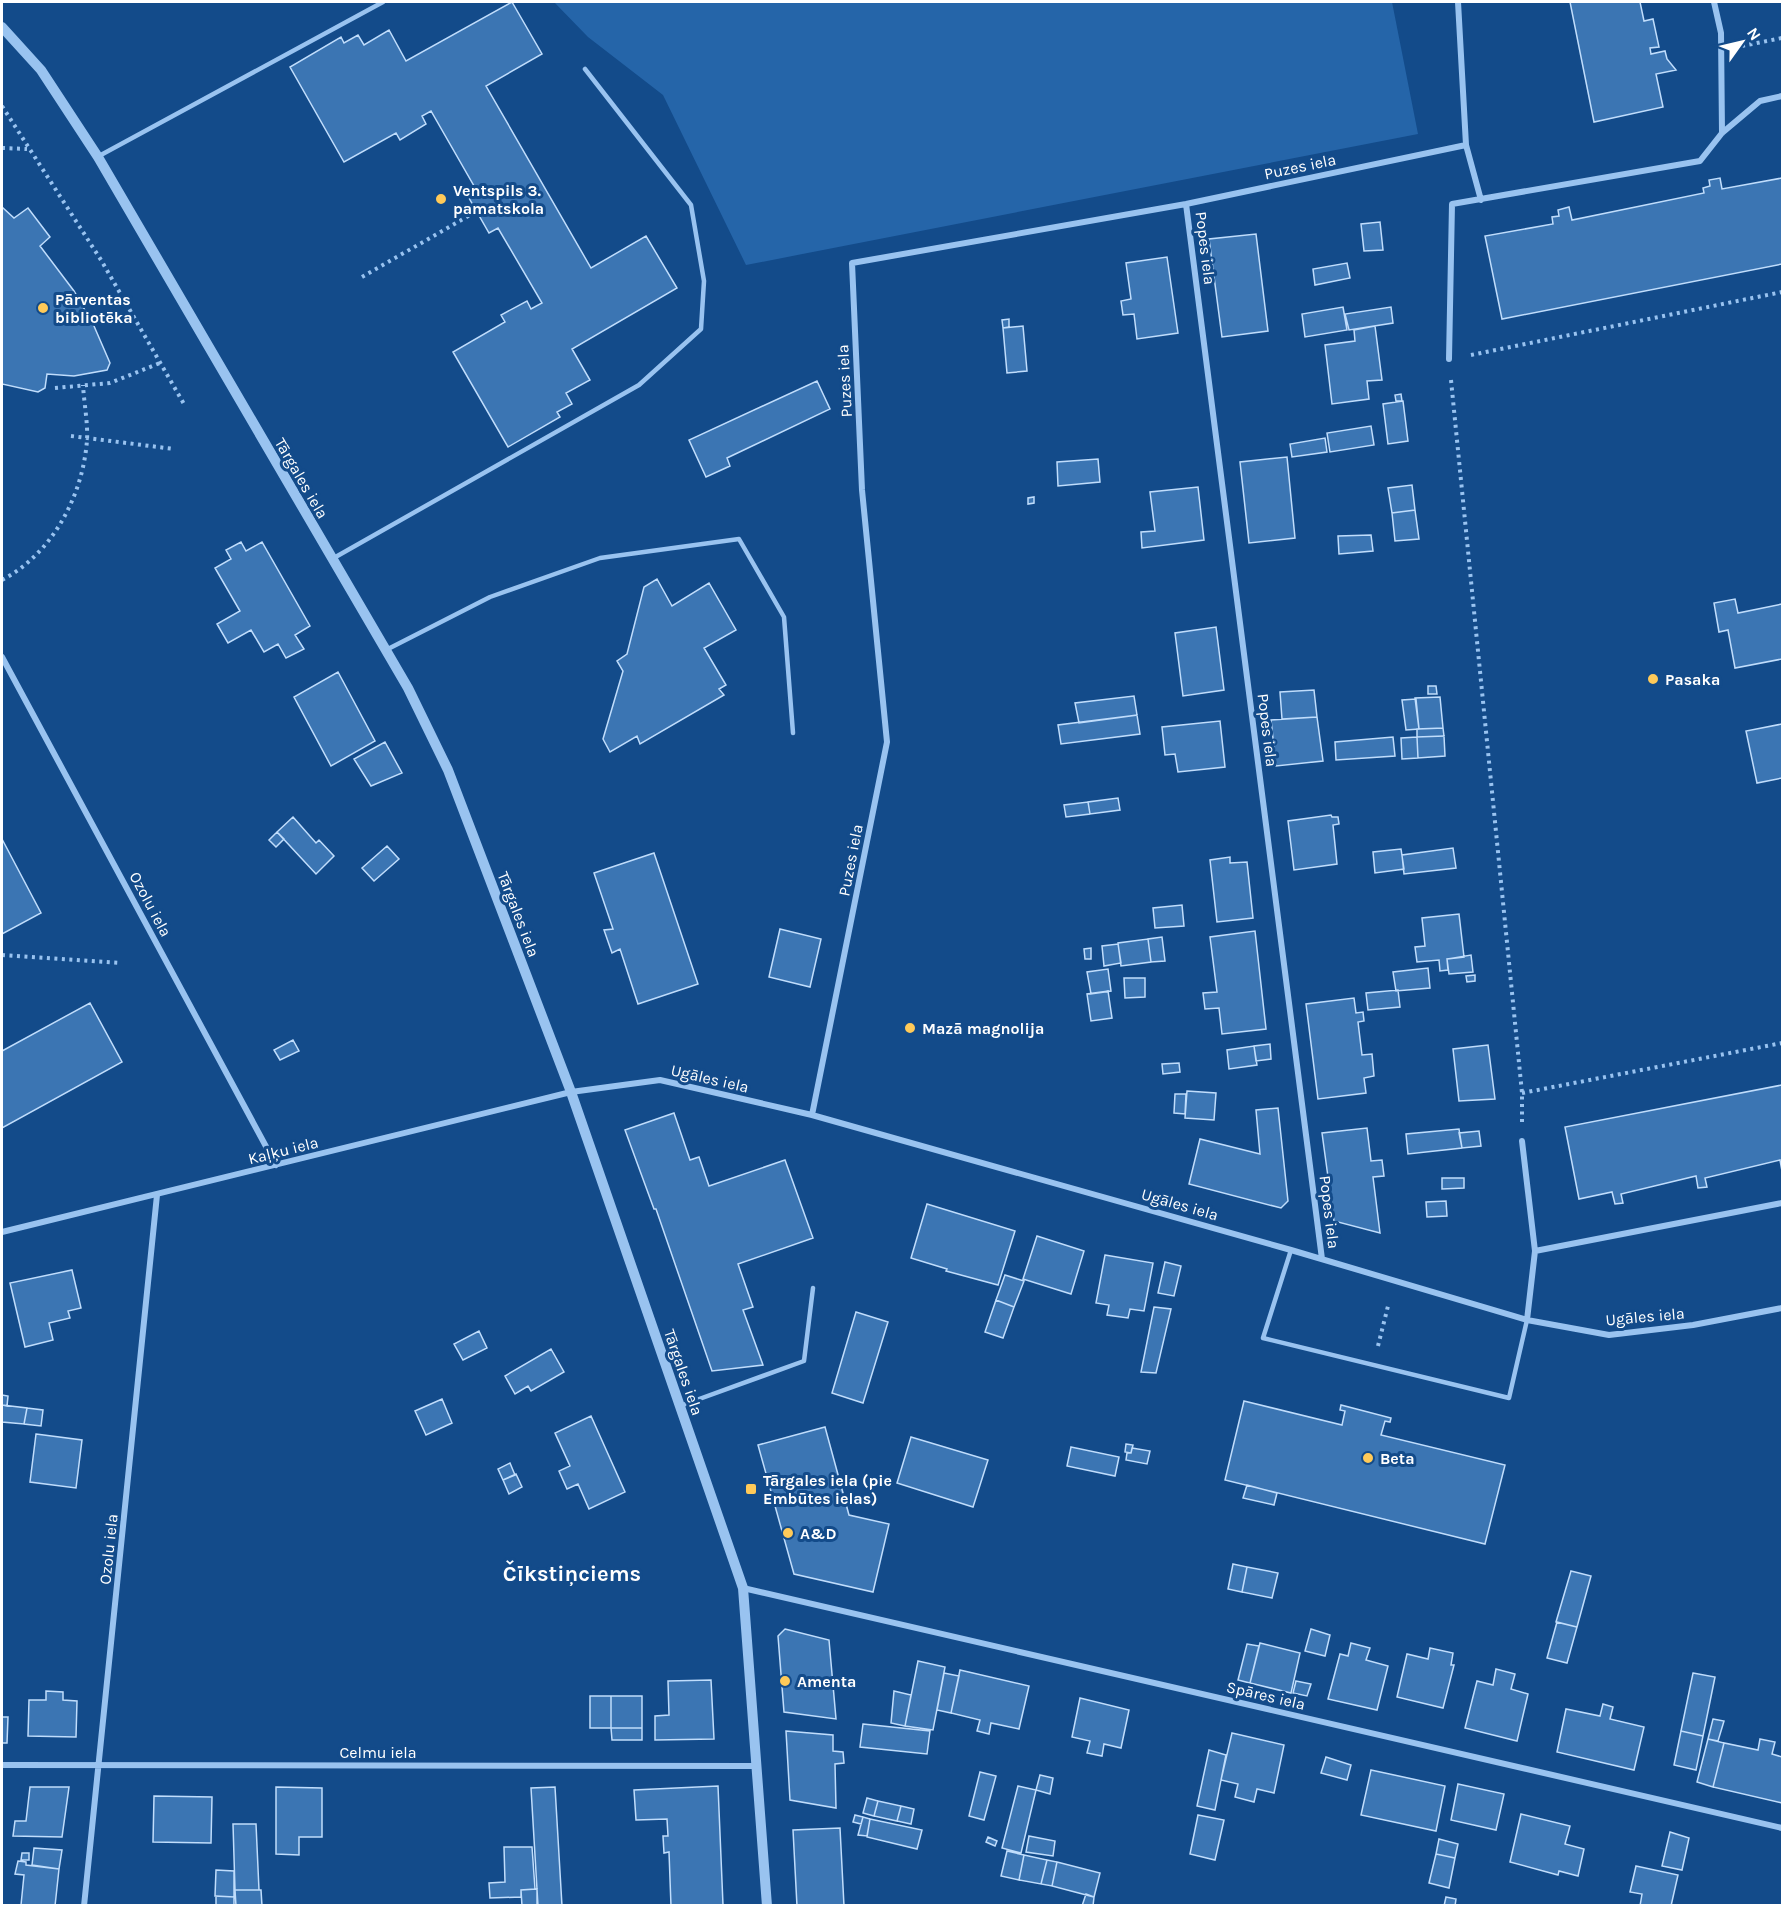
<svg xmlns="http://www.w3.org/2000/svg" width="1784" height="1907" font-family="Karla,sans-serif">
<rect width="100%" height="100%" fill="#134b8a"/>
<!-- garden -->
<path fill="#2565a9" d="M554,2H1392L1418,134L746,265L663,95L588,37Z"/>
<!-- building -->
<path fill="#3b75b3" stroke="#c0ddfc" stroke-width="1.5" d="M512,2L542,54L486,86L591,268L646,236L677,288L572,349L590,380L566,393L572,404L557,412L560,417L508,447L453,352L505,322L501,315L527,301L531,309L542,303L498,228L489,233L465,191L474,186L431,111L422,116L426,124L400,140L396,133L344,162L290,67L341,37L344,43L358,35L364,45L389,30L406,61Z
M1570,2H1640L1644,21L1653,19L1659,47L1650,48L1651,54L1665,51L1667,59L1676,70L1656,74L1663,107L1594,122Z
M1720,178L1722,189L1782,178V264L1502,319L1485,236L1553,224L1552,217L1559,216L1558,210L1569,207L1572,220L1704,193L1703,188L1710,186L1709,180Z
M2,207L14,218L28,208L50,237L40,246L74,291L94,326L110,363L107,370L74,376L47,374L45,388L38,392L2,384Z
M1380,222L1383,250L1364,251L1361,224Z
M1256,234L1268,331L1222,337L1209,239Z
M1167,257L1178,333L1137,339L1134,314L1123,315L1121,301L1131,299L1126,263Z
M1347,263L1350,278L1315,285L1313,269Z
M1343,307L1347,330L1305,337L1302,314Z
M1391,307L1393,323L1349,330L1345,314Z
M1009,319V327L1003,328L1002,320Z
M1023,326L1027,371L1007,373L1003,328Z
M1375,326L1382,380L1367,381L1369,399L1332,404L1325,345L1355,341L1354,330Z
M817,381L830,409L727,458L730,466L706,477L689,440Z
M1401,394L1402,401H1396L1395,395Z
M1403,401L1408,441L1388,444L1383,404Z
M1371,426L1374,445L1330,452L1327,433Z
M1325,438L1327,452L1292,457L1290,444Z
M1287,457L1295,538L1249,543L1240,462Z
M1098,459L1100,482L1058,486L1057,462Z
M1412,485L1415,510L1392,513L1388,488Z
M1198,487L1204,540L1142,548L1141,532L1155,531L1150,492Z
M1034,497V503L1028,504V498Z
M1415,510L1419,539L1395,541L1392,513Z
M1371,535L1373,551L1339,554L1338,536Z
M241,542L246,551L262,542L310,626L295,635L304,649L286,658L278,644L264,652L251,630L228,643L217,624L240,611L215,568L231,559L226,550Z
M657,579L672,606L709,583L736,630L704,648L726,685L719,689L724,695L640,744L637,736L610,752L603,739L623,671L617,661L627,654L644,587Z
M1735,599L1738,613L1782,604V659L1735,668L1728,630L1719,632L1714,603Z
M1216,627L1224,690L1183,696L1175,633Z
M338,672L375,741L331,766L294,697Z
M1428,686H1436L1437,694H1428Z
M1314,690L1317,717L1282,719L1280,692Z
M1134,696L1137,715L1079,723L1075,703Z
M1440,697L1443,728L1419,729L1415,698Z
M1416,699L1419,729L1406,730L1402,700Z
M1137,715L1140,734L1061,744L1058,725Z
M1317,717L1323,761L1276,766L1271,720Z
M1220,721L1225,767L1178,772L1175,754L1165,755L1162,727Z
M1782,724V778L1757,783L1746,731Z
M1443,728L1444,736L1417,737V729Z
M1444,736L1445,756L1418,758L1417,737Z
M1393,737L1395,756L1336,760L1335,742Z
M1417,737L1418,758L1402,759L1401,738Z
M385,742L402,773L371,786L354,759Z
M1118,798L1120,810L1090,814L1088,802Z
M1088,802L1090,814L1066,817L1064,805Z
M1331,815L1332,817H1338L1339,824L1333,825L1337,864L1294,870L1288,821Z
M293,817L316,843L319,840L334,856L316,874L277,832Z
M277,832L284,839L276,847L269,840Z
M2,839L41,913L2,934Z
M387,846L399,859L374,881L362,868Z
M1453,848L1456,868L1404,874L1402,855Z
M1401,849L1404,869L1375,873L1373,852Z
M654,853L698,984L638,1004L620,949L612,953L604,930L613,929L594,873Z
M1230,857V863L1247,862L1253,918L1217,922L1210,860Z
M1182,905L1184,926L1155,928L1153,908Z
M1459,914L1464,957L1447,959L1448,970L1440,971L1439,960L1417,962L1415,947L1425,946L1422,918Z
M780,929L821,939L810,987L769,977Z
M1255,931L1266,1029L1222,1034L1219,1008L1205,1009L1203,993L1217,992L1210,937Z
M1162,937L1165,961L1151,962L1148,939Z
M1148,939L1151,962L1121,966L1118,943Z
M1118,944L1121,963L1104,966L1102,946Z
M1091,948V959H1085L1084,949Z
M1471,955L1473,972L1449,974L1447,959Z
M1428,968L1430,988L1396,991L1393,972Z
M1108,969L1111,991L1091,994L1087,972Z
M1475,975V981L1467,982L1466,976Z
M1124,978H1145V997L1125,998Z
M1398,990L1400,1007L1368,1010L1366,993Z
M1108,991L1112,1018L1091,1021L1087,994Z
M1354,998L1356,1013L1363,1012L1364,1021L1358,1022L1362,1055L1372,1054L1374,1076L1364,1078L1366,1093L1318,1099L1306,1004Z
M90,1003L122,1062L2,1128V1051Z
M293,1040L299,1051L280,1060L274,1050Z
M1270,1044L1271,1059L1256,1061L1254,1046Z
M1488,1045L1495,1099L1459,1101L1453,1049Z
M1254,1046L1257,1065L1229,1069L1227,1050Z
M1179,1063L1180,1072L1163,1074L1162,1064Z
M1782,1085V1171L1780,1160L1705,1178L1707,1187L1698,1188L1696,1176L1621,1194L1623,1203L1615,1204L1612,1192L1579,1199L1565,1127Z
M1187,1091L1216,1093L1214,1120L1185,1118Z
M1175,1094H1186L1185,1114L1174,1113Z
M1278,1108L1288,1201L1281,1208L1189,1184L1200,1139L1260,1154L1256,1110Z
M674,1113L690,1160L699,1157L709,1186L785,1160L813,1238L738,1264L753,1307L743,1310L763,1365L712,1371L656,1209H654L625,1130Z
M1367,1128L1371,1161L1382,1160L1384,1176L1373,1177L1380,1233L1334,1221L1322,1133Z
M1459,1129L1462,1148L1408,1154L1406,1134Z
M1479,1131L1481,1146L1462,1148L1459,1133Z
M1442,1178H1464V1188L1442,1189Z
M1446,1201L1447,1216L1427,1217L1426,1202Z
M927,1204L1015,1231L998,1285L946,1271L947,1269L911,1258Z
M1037,1236L1084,1251L1071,1294L1023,1279Z
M1105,1255L1153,1263L1144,1311L1130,1309L1128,1318L1107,1315L1109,1305L1096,1303Z
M1165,1262L1181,1266L1174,1296L1158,1293Z
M72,1270L81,1308L68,1311L70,1318L49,1323L53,1340L25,1347L10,1283Z
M1005,1275L1024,1281L1014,1307L996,1300Z
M996,1300L1014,1307L1003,1338L985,1332Z
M1154,1307L1171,1309L1156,1373L1141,1372Z
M856,1312L888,1322L863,1403L832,1393Z
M479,1331L487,1348L463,1360L454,1344Z
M551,1349L564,1372L531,1391L528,1386L515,1394L505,1376Z
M2,1395L8,1396L7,1406L2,1405Z
M442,1399L452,1423L426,1435L415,1411Z
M1244,1401L1342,1425L1345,1411L1340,1410L1341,1405L1391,1418L1390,1422L1385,1421L1381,1435L1505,1465L1485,1544L1225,1480Z
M2,1405L27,1408L24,1424L2,1422Z
M27,1408L43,1410L41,1426L24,1424Z
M591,1416L625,1492L589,1509L578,1484L567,1489L559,1471L570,1466L555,1433Z
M825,1427L849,1515L889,1524L873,1592L794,1574L758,1445Z
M36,1434L82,1440L76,1488L30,1482Z
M911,1437L988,1460L973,1507L897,1483Z
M1126,1444L1133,1445L1131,1453L1125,1452Z
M1071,1447L1119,1457L1115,1476L1067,1466Z
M1132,1448L1150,1451L1147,1464L1126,1460L1127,1453H1131Z
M510,1463L515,1475L503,1480L498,1469Z
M516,1474L522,1487L509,1494L503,1480Z
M1247,1485L1277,1493L1274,1505L1243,1498Z
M1233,1564L1247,1567L1242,1592L1228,1589Z
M1247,1567L1278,1573L1272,1598L1242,1592Z
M1571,1571L1591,1576L1577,1627L1556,1622Z
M1557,1622L1577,1627L1567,1663L1547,1658Z
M785,1629L829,1640L836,1719L784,1712L778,1636Z
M1311,1629L1330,1635L1325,1656L1305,1651Z
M1260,1643L1300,1653L1291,1693L1250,1683Z
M1351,1643L1370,1648L1366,1660L1388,1666L1377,1710L1328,1699L1340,1654L1348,1656Z
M1247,1644L1259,1646L1250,1683L1238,1680Z
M1430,1648L1453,1653L1451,1665H1454L1443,1708L1397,1697L1407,1654L1428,1659Z
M918,1661L945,1667L933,1730L905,1726Z
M1496,1669L1515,1674L1511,1689L1528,1694L1517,1741L1465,1728L1477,1681L1493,1685Z
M960,1670L1029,1686L1019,1729L991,1723L989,1734L977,1731L980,1720L951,1713Z
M944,1673L959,1676L951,1713L937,1710Z
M1693,1673L1715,1677L1703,1736L1681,1731Z
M711,1680L714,1739L655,1740V1716L669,1715L668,1681Z
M1296,1681L1311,1684L1307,1696L1293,1693Z
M46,1691L63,1692V1700L77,1701L76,1737L28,1736L29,1700H46Z
M894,1691L911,1695L905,1726L891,1723Z
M590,1696H611V1728H590Z
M611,1696H642V1728H611Z
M1080,1698L1129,1710L1121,1748L1104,1744L1102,1756L1087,1753L1090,1741L1072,1737Z
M1603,1704L1613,1707L1610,1719L1644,1727L1634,1770L1557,1752L1566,1709L1600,1716Z
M2,1717H8L7,1743H2Z
M1713,1719L1724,1721L1718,1741L1708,1739Z
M863,1724L930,1731L927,1754L860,1747Z
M611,1728H642V1740H612Z
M786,1731L833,1735V1751L843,1752L844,1763L835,1764L836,1808L790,1800Z
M1681,1731L1703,1736L1696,1770L1674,1765Z
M1232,1733L1284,1745L1274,1793L1257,1789L1254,1802L1235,1797L1238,1784L1221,1780Z
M1708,1739L1724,1743L1713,1787L1697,1782Z
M1760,1739L1775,1742L1772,1754L1782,1757V1803L1713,1787L1724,1743L1758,1750Z
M1209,1750L1226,1755L1215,1810L1197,1806Z
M1326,1757L1351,1765L1347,1780L1321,1773Z
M1371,1770L1445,1786L1436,1831L1361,1815Z
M980,1772L996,1776L984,1820L969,1816Z
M1040,1775L1053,1778L1050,1794L1036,1790Z
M1458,1784L1504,1794L1496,1830L1451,1820Z
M718,1786L723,1905L671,1906L669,1852L664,1853L663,1836H668L667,1819L636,1820L634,1790Z
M1018,1786L1036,1790L1021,1853L1002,1848Z
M30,1787H69L62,1837L13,1836L15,1821H26Z
M276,1787L322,1788V1837H299V1855L276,1854Z
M555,1787L562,1906H538L531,1788Z
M154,1796L212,1797L211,1843L153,1842Z
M867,1798L878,1801L874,1816L863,1813Z
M878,1801L901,1806L897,1821L874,1816Z
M901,1806L914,1809L911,1824L897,1821Z
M1521,1814L1570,1826L1565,1844L1584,1849L1578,1876L1559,1871L1558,1875L1510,1862Z
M855,1815L863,1817L861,1824L853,1822Z
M1198,1815L1224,1820L1215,1860L1190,1854Z
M863,1817L870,1819L867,1836L858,1835Z
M870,1819L922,1830L917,1849L867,1837Z
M233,1824H256L259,1890H235Z
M840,1828L844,1906H797L793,1830Z
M1670,1832L1689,1838L1682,1870L1662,1866Z
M1029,1836L1055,1841L1053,1856L1026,1852Z
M988,1837L997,1841L995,1846L986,1842Z
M1439,1839L1458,1844L1455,1858L1436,1854Z
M504,1847H532L535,1889L521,1890V1897L490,1898L489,1883L505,1882Z
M34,1848L62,1850L59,1869L32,1865Z
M1007,1851L1024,1855L1019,1880L1001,1876Z
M22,1853H29V1860H21Z
M1436,1854L1455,1858L1449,1888L1429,1883Z
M1024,1855L1047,1860L1041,1884L1019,1880Z
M1047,1860L1057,1862L1052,1886L1041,1884Z
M18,1861L26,1862V1865L59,1869L55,1906L21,1905L24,1875L15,1874Z
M1057,1862L1100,1873L1094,1897L1052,1886Z
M1636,1866L1678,1875L1671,1906H1640L1642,1894L1630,1892Z
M216,1870L234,1871V1897L215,1896Z
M537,1889V1906H522L521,1890Z
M235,1890H261L262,1906H236Z
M1086,1894L1094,1897L1093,1906H1082Z
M216,1896L234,1897V1906H216Z
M1446,1897L1456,1899L1455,1906H1444Z"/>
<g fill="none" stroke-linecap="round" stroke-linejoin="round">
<!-- path -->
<path stroke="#99c3f0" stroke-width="4" stroke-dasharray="3 4.5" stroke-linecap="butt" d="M1742,46L1782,38
M2,106L101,260L184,404
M2,148L27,149
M362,277L477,211
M1471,355L1782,292
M1451,380L1522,1093V1122
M55,388L110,383L160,363
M71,436L174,449
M2,580C52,554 83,496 87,440C88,423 84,403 83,385
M2,955L121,963
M1522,1093L1782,1043
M1378,1346L1388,1306"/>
<!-- service -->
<path stroke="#99c3f0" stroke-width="4.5" d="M99,156L383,2
M332,559L639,385L701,329L704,281L691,205L585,69
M386,650L490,597L600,558L739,539L784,617L793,733
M1291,1250L1263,1338L1509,1398L1527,1320
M680,1406L804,1361L813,1288"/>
<!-- minor -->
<path stroke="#99c3f0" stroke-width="6" d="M1458,2L1466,145L1481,200
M1714,2L1721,33L1722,133
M1186,204L1322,1259
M1449,359L1452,204L1700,161L1722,133L1760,101L1782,96
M2,657L276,1165
M812,1115L887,742L862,490L852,263L1186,204L1466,145
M1522,1141L1535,1251L1527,1320
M2,1232L571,1092L660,1080L812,1115L1291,1250L1527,1320L1609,1335L1693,1325L1782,1308
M1535,1251L1782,1203
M743,1588L1782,1828
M2,1765L755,1766
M84,1906L157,1195"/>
<!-- tertiary -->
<path stroke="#99c3f0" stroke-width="10" d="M2,27L41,70L98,157L408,688L448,770L571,1092L743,1588L767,1906"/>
</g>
<!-- markers -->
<g fill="#ffca59" stroke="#134b8a" stroke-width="2">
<circle cx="441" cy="199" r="6"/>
<circle cx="43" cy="308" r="6"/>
<circle cx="1653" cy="679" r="6"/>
<circle cx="910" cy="1028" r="6"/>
<circle cx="1368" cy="1458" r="6"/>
<rect x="745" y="1483" width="12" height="12" rx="3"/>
<circle cx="788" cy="1533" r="6"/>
<circle cx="785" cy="1681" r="6"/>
</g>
<g text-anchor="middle" stroke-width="6" stroke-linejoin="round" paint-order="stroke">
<!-- street labels -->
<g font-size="16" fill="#fff" stroke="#134b8a">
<text transform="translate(1300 166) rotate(-12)" y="6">Puzes iela</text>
<text transform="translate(1206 248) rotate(83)" y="6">Popes iela</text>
<text transform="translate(844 381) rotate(-93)" y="6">Puzes iela</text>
<text transform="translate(302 478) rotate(60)" y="6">Tārgales iela</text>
<text transform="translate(1268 730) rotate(83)" y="6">Popes iela</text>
<text transform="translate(850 860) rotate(-79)" y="6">Puzes iela</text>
<text transform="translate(151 904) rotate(62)" y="6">Ozolu iela</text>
<text transform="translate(519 914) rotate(69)" y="6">Tārgales iela</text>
<text transform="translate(710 1078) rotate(13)" y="6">Ugāles iela</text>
<text transform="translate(283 1150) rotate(-14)" y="6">Kaļķu iela</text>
<text transform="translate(1180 1204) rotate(16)" y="6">Ugāles iela</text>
<text transform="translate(1330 1212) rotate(83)" y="6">Popes iela</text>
<text transform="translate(1645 1316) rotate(-5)" y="6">Ugāles iela</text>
<text transform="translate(684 1372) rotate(71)" y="6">Tārgales iela</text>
<text transform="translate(108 1549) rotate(-84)" y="6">Ozolu iela</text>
<text transform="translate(1266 1695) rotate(13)" y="6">Spāres iela</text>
<text x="378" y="1758">Celmu iela</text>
</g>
<!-- poi labels -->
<g font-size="16" font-weight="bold" fill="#fff" stroke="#134b8a" text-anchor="start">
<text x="453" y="196">Ventspils 3.<tspan x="453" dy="18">pamatskola</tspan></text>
<text x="55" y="305">Pārventas<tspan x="55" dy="18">bibliotēka</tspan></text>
<text x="1665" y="685">Pasaka</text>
<text x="922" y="1034">Mazā magnolija</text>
<text x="1380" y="1464">Beta</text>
<text x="763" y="1486">Tārgales iela (pie<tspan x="763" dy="18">Embūtes ielas)</tspan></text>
<text x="800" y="1539">A&amp;D</text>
<text x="797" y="1687">Amenta</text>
</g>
<!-- district labels -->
<g font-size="22" font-weight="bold" fill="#fff" stroke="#134b8a">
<text x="572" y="1581">Čīkstiņciems</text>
</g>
</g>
<!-- border -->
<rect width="1784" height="1907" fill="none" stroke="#ffffff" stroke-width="6"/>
<!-- north arrow -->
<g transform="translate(1742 42) rotate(56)" stroke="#134b8a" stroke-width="4.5" paint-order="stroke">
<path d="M0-4.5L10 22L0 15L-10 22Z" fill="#ffffff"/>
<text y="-9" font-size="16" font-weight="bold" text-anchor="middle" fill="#ffffff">N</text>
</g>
</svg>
